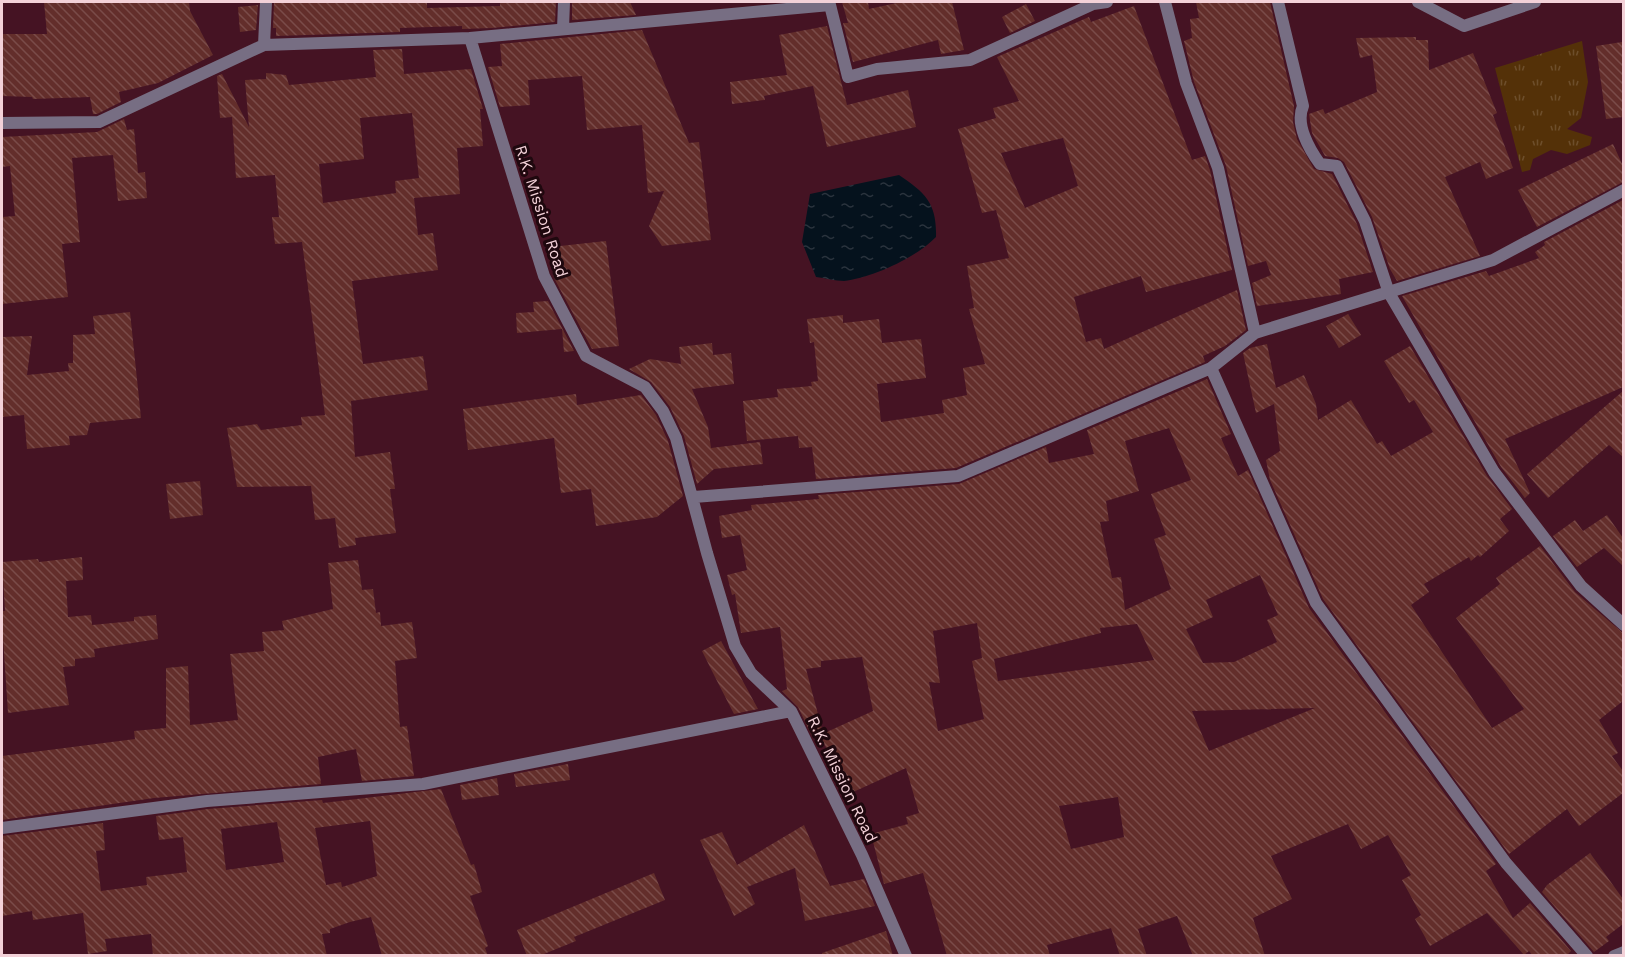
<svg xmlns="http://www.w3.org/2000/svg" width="1625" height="957" font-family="'Work Sans',sans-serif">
<defs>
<pattern id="grass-tufts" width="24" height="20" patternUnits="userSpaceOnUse" patternTransform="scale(1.5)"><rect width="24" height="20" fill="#543108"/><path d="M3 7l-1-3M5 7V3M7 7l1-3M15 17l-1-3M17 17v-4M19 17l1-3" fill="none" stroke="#6d4e2b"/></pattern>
<pattern id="water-ripples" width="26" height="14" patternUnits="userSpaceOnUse" patternTransform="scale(1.5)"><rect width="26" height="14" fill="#05121d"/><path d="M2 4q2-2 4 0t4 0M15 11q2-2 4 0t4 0" fill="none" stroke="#2a333d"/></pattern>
<pattern id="building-back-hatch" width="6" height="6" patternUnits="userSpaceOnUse" patternTransform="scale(1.5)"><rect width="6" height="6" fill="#632e2b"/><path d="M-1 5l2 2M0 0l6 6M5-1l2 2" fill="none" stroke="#7a4b49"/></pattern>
</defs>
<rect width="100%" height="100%" fill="#451323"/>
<!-- grass -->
<path fill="url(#grass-tufts)" d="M1582,41L1588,82L1581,118L1567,129L1592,137L1590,145L1567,154L1551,150L1533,159L1530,170L1522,172L1495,68Z"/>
<!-- water -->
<path fill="url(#water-ripples)" d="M899,175C926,193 937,204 936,237C917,257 872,278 844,281C835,281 825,278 816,277L802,242L810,194Z"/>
<!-- building -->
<path fill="url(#building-back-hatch)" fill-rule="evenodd" d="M44,2H189L190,11L213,55L158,83L119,92L121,102L97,114H93L90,97L33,99L32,97L2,96V34H47Z
M291,2H427V8L500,6V2H556L555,22L492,28L462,29V26L400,28V32L276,36V28H273L274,3Z
M572,2H630L636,15L572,20Z
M842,2H868L869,9L901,2H952L964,50L941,54L938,40L853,62L843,23H848Z
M1196,2H1270L1294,106L1293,122L1297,139L1314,169L1332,174L1357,224L1373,272L1339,279L1341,294L1257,306L1252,283L1271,275L1266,261L1248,266L1226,166L1194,82L1184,41L1192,38L1190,19L1199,18Z
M1026,4L1035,21L1010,33L1002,17Z
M258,5L256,30L240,32L238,7Z
M1134,6L1192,160L1205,156L1210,170L1232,270L1146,292L1141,276L1074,297L1086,342L1101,338L1104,349L1237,290L1246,330L1225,346L1203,356L1205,362L956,468L816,479L812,447L799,448L798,436L747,441L743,401L778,397L777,389L812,386L811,382L818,381L814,342L810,343L807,319L843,315V323L879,319L882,343L921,339L926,378L877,384L881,422L944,413L942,400L967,395L963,368L985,364L969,309L974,308L967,266L1009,258L996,210L982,213L958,129L996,118L993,108L1019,101L997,57L1089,17L1091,22ZM1063,138L1078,186L1025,208L1001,153Z
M827,26L847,105L908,90L916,127L827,147L813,86L764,96L765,100L732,104L730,82L787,75L779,35Z
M642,30L689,143L699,142L711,240L662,246L649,226L664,191L648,193L642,125L587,130L582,76L528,80L530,105L500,107L488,67L502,66L500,44Z
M1416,37V40H1428L1429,70L1473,53L1497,113L1493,115L1513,168L1486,179L1480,162L1445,177L1480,256L1397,281L1390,269L1372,217L1344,162L1338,158L1325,156L1312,133L1309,114L1323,109L1325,114L1377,92L1372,55L1360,58L1356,38Z
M1622,42L1623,117L1606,119L1596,46Z
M402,49L404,74L471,69L483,109H480L483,146L457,148L460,194L414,198L418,235L433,233L438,270L352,281L363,364L423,356L428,390L351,401L355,457L390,452L395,489H390L396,533L355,538L356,545L339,548L335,518L315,520L311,486L237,487L227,428L257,424L261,430L302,425L301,417L325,415L302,242L275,244L272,217H279L275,175L236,178L232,117L220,118L217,76L222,74L249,127L245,80L266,79V73L286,75L289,85L376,77L373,50ZM412,113L419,178L395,181L396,193L323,203L319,164L364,159L360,118Z
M124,119L127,130L134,129L138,173L145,172L147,198L118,201L113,155L72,158L80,242L62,244L68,297L2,304V217L15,216L10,166L2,167V137L97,132Z
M1613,144L1623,166V182L1537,227L1518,190Z
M1623,200V387L1505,439L1530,493L1525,498L1501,467L1402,296L1486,271L1489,276L1539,258L1535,252L1545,245L1544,242Z
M606,241L619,346L592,349L554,278L551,247Z
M548,301L574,351L564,352L562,329L517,333L516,313L534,312L533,302Z
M130,312L141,418L90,423L87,435L69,436L70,445L27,449L24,415L2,417V337L32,336L27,375L69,371L68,363H73V335L95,334L93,316Z
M1348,314L1361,335L1339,348L1326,326Z
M712,343L713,355L731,353L734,384L692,389L708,427L711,448L760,442L763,464L714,469L697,484L684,436L670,407L651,382L629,369L650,359L681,364L679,347Z
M1267,344L1276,388L1304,375L1316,404L1318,420L1351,400L1377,444L1382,441L1391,456L1433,432L1414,400L1409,403L1384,361L1410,346L1487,476L1512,509L1500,519L1509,531L1480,557L1478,555L1471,561L1469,557L1424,584L1429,592L1411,605L1492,728L1524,709L1456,618L1500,584L1496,578L1540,546L1575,592L1623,633V701L1599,720L1618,753L1612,756L1623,771V793L1579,826L1567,809L1509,854L1323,599L1270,480L1266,460L1280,451L1274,404L1256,413L1243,353L1250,348Z
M1207,379L1231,434L1221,438L1238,476L1248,470L1309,608L1496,864L1486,871L1513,918L1530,903L1571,951L1566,956H1533L1529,951L1524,955L1487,913L1430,946L1415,919L1421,915L1402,880L1411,875L1388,835L1361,849L1348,824L1271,856L1292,899L1253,918L1265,956H1193L1177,916L1138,929L1147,956H1120L1111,928L1047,945L1050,956H947L923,873L884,884L871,834L908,824L906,817L919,813L906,768L851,793L834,755L830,756L820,735L873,711L862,657L821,661V667L806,669L823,733L812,736L798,707L782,691L787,689L780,627L741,633L735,594L732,595L727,575L747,570L740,535L722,538L719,516L752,510L751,505L819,499L818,495L959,484L1046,447L1049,463L1094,454L1087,430ZM1169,428L1191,480L1151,494L1166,535L1154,539L1171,589L1125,610L1121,577L1112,578L1100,522L1109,521L1106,501L1139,491L1125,441ZM1260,575L1278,615L1267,620L1277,642L1234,662L1203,663L1186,629L1213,617L1206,600ZM977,623L982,658L972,661L984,719L938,731L929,682L940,683L933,631ZM1137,624L1154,660L998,681L994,659L1101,633L1100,628ZM1315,708L1209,751L1192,711ZM1118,797L1124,837L1071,849L1059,806Z
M1623,391V457L1609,445L1548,498L1527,474Z
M576,394L577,405L641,395L656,415L668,441L683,496L657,517L596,526L591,489L561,493L554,438L468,450L463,409Z
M200,481L203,515L170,519L166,484Z
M1607,515L1623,538V566L1604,548L1577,567L1553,536L1575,520L1583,531Z
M82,557L83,580L66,581L68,617L91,615L92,625L134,621V617L156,615L158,639L94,649L95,657L75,659V666L63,667L69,705L8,713L2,623V611H5L2,562L38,559L39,562Z
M358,560L362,590L373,589L376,613L380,612L381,626L412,622L417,658L395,661L400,727L407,726L414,776L362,781L356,749L318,757L321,784L154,798L2,820V756L135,739L134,731L166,728V668L188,666L190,725L238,720L230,654L264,651L262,632L284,630L282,621L333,609L328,563Z
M721,641L758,709L734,714L715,677L702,651Z
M568,764L570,780L516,787L514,774Z
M497,778L499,795L462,800L460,785Z
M441,789L471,865L474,864L482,892L470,896L488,946L485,948L488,956H382L371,917L350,922L330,929V933L322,934L327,956H153L151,934L105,939L107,951L88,954L83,913L33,920L32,911L2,916V836L103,823L105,850L96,851L101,891L147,885L146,877L187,872L183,837L159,840L156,816L208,809L322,800L323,803ZM370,821L377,876L342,887L341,882L326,885L315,828ZM277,822L284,862L226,870L221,829Z
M804,825L830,886L864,879L875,906L805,921L795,868L747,887L755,904L734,916L700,840L722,832L737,865Z
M1590,853L1623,899V924L1606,937L1609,941L1594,952L1542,892L1547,885Z
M654,873L665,900L574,937L576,941L539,956H527L517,930Z
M886,931L893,956H822V953Z"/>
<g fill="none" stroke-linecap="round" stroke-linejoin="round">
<!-- street -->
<path stroke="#776e83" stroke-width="12" d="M1165,2L1186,83L1218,168L1255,333
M1278,2L1303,106C1295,124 1309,149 1320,164L1337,166L1365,221L1389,293L1494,472L1581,586L1624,625
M1418,2L1464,26L1535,2
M563,29L564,2
M470,38L830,5L848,77L877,69L970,60L1093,4L1107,2
M264,45L266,2
M2,123L99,122L264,45L470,38L544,276L586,356L645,387L663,411L676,438L707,553L735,646L751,673L791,711L862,855L906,956
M1211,368L1316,603L1506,863L1587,956
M694,497L958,476L1211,368L1255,333L1493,260L1624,190
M2,828L207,801L423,784L791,711
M1614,956L1624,952"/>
</g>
<g text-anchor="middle" stroke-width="6" stroke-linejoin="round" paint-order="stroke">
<!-- street labels -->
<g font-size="16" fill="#f3d1d8" stroke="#1e080e">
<text transform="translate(542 211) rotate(72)" y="6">R.K. Mission Road</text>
<text transform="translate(843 779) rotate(64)" y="6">R.K. Mission Road</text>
</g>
</g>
<!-- border -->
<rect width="1625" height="957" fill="none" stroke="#f3d1d8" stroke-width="6"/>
</svg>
